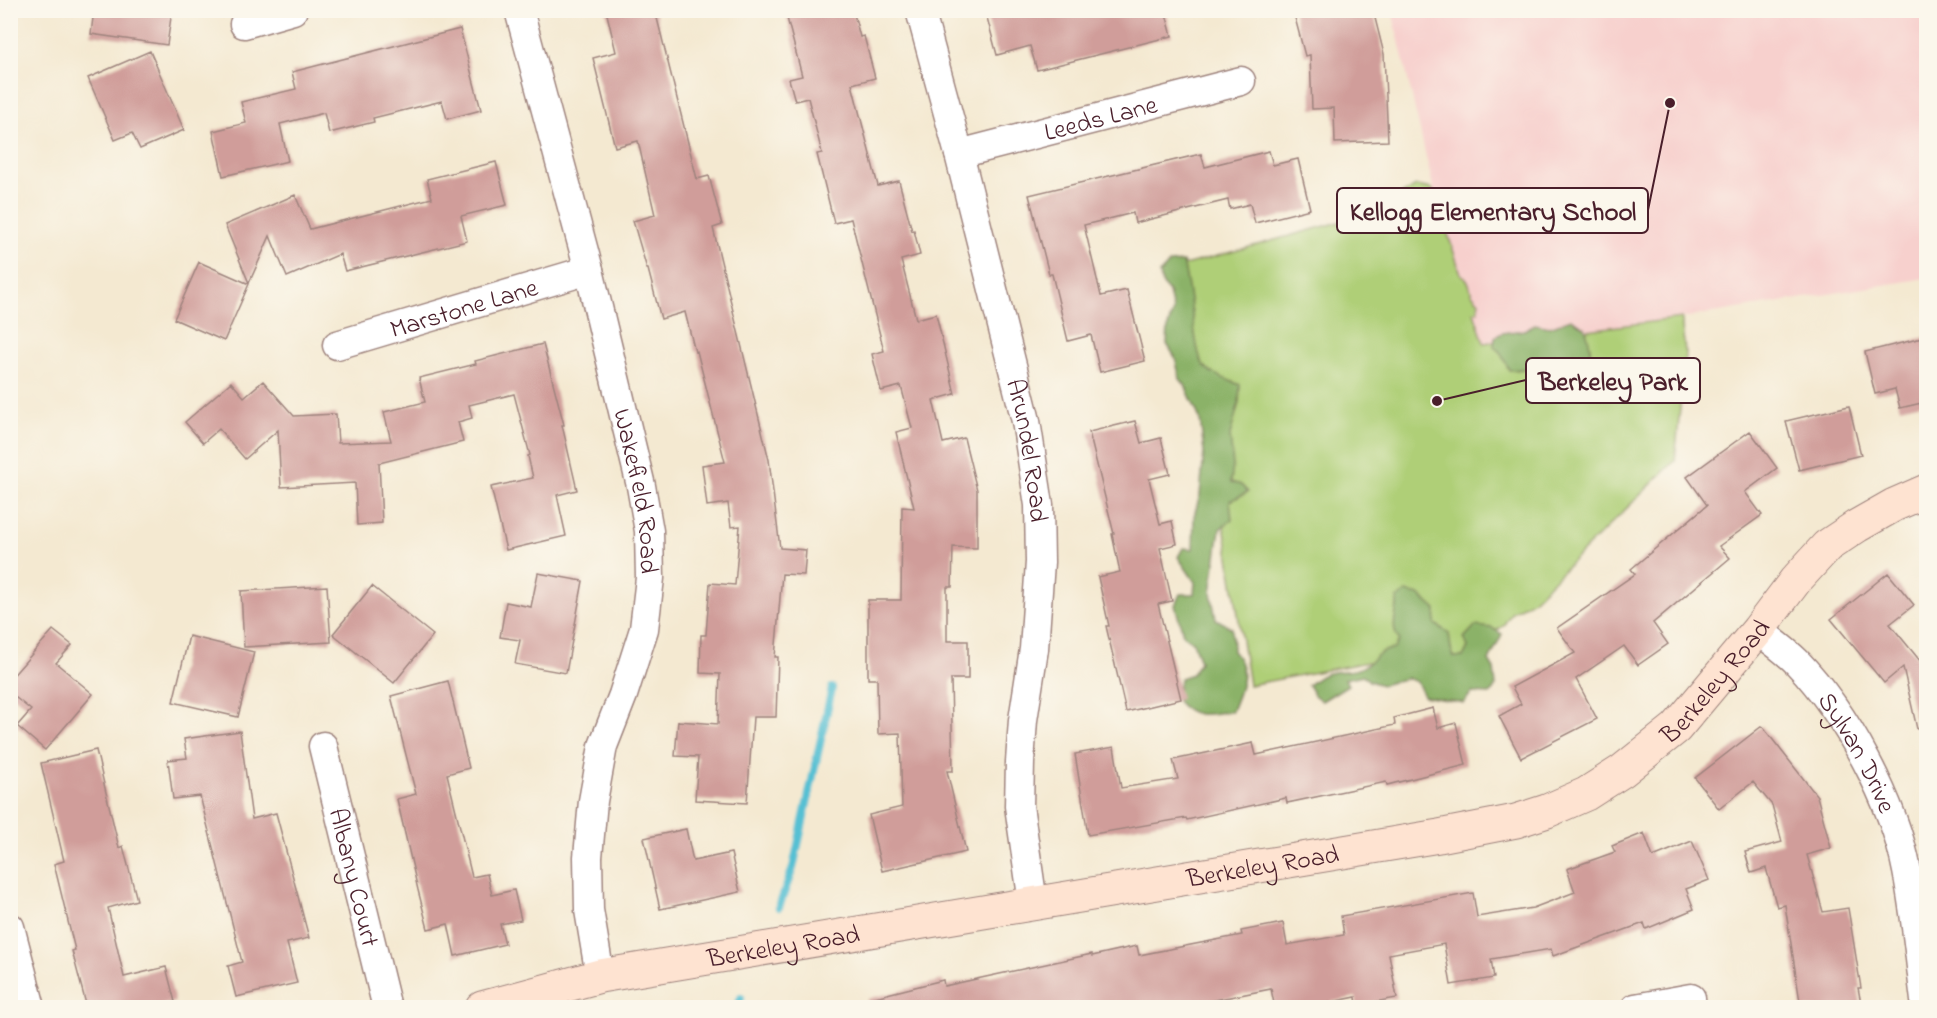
<svg xmlns="http://www.w3.org/2000/svg" width="1937" height="1018" font-family="'Indie Flower',sans-serif">
<rect width="100%" height="100%" fill="#fbf7ec"/>
<filter id="ink" filterUnits="userSpaceOnUse"><feTurbulence type="fractalNoise" baseFrequency=".0167" numOctaves="2"/><feDisplacementMap in="SourceGraphic" scale="12" xChannelSelector="R" yChannelSelector="G"/><feConvolveMatrix kernelMatrix="1 2 1 2 8 2 1 2 1" color-interpolation-filters="sRGB"/></filter>
<filter id="wash" filterUnits="userSpaceOnUse"><feTurbulence type="fractalNoise" baseFrequency=".008" numOctaves="4" result="noise"/><feDisplacementMap in="SourceGraphic" scale="24" xChannelSelector="R" yChannelSelector="G"/><feGaussianBlur stdDeviation="1.35" result="paint"/><feColorMatrix in="noise" values="0 0 0 0 0 0 0 0 0 0 0 0 0 0 0 0 0 1.4 0 .05"/><feComposite in="paint" operator="in"/></filter>
<g filter="url(#wash)">
<rect width="100%" height="100%" fill="#f4e9d1"/>
<!-- built -->
<path fill="#f7d0cd" d="M1392,11H1926V278L1682,318L1483,343L1435,195Z"/>
<!-- green -->
<path fill="#afcf77" stroke="#7c7751" stroke-width="1.5" d="M1416,186L1432,189L1435,195L1461,274L1468,281L1472,294L1479,302L1478,311L1474,312L1484,343L1682,318C1681,333 1685,340 1685,355L1675,461L1532,601L1512,612L1503,626L1496,631L1492,628L1468,647L1463,657H1454L1450,646L1249,685L1224,525L1170,269L1390,208L1402,194Z"/>
<!-- forest -->
<path fill="#8bb268" stroke="#6a684a" stroke-width="1.5" d="M1183,262C1188,283 1191,306 1194,327C1196,339 1197,354 1203,364C1210,375 1229,380 1240,385L1239,403L1230,435L1233,465L1231,482L1241,485L1248,492L1230,501L1232,520L1220,529L1211,593L1216,619L1232,628L1233,651C1251,670 1240,690 1232,711C1210,714 1192,720 1177,701L1180,678L1192,674L1200,662L1194,644L1183,634L1175,605L1180,594H1194L1195,582L1178,557L1183,548L1193,549L1194,516L1200,495L1204,452L1200,419L1185,385L1180,379L1175,357L1167,344L1168,327L1173,311L1169,292L1163,285L1159,274L1170,263Z
M1571,319L1585,327C1592,349 1594,359 1579,378L1568,376L1564,365L1556,358C1541,366 1526,370 1509,370L1500,352L1494,347L1495,337L1502,333L1524,330L1535,324L1550,327Z
M1406,592L1419,595L1436,610L1435,624L1449,633L1451,649L1454,657H1463L1468,647L1464,638L1475,626L1492,628L1502,634L1489,661L1494,669L1496,686L1490,694L1471,693L1464,703L1424,696L1417,682L1407,678L1382,685L1369,681L1363,675L1345,679L1348,685L1322,701L1314,695L1308,685C1314,681 1321,674 1329,673C1341,670 1355,673 1366,665C1377,657 1379,650 1394,649L1399,640C1389,625 1398,616 1397,599Z"/>
<g fill="none" stroke-linecap="round" stroke-linejoin="round">
<!-- stream -->
<path stroke="#56c0d3" stroke-width="8" d="M779,907L793,868L832,688
M737,1008L741,998"/>
</g>
<g id="blocks">
<!-- building -->
<path fill="#d09d9a" d="M94,10H172L167,45L91,34Z
M606,10H655L697,179L709,176L722,225L713,228L769,460L780,548L806,550L804,575L782,574L775,657H778L776,717H753L747,803L695,800L698,757L675,756L678,721L718,724L720,674L700,673L701,635H706L710,583L735,585L740,526L731,527L728,503L707,506L702,465L725,462L697,351L695,352L685,312L661,319L648,269H647L633,221L655,215L638,141L615,147L593,58L616,52Z
M785,10H853L860,37L864,36L875,78L852,84L878,186L899,181L912,231L914,230L920,255L901,260L916,319L936,314L955,394L933,400L943,443L964,438L977,490V548L953,547L952,587H947V641H968V679H951L953,771H947L966,852L882,871L869,815L902,807L900,733L878,734L877,679H868V600H901L902,507L914,508L896,432L912,428L901,386L881,391L872,354L884,351L851,219L834,223L817,154L822,153L808,98L795,101L789,79L802,76Z
M985,10H1165L1172,36L1037,70L1030,46L997,55Z
M1293,10H1373L1384,54L1388,141L1335,143L1334,108L1312,109L1310,55L1305,56Z
M460,29L481,110L447,119L442,101L373,118L374,122L329,133L324,113L280,124L288,161L223,176L213,131L246,123L241,102L296,89L292,72Z
M150,51L184,130L140,149L132,133L115,140L88,78Z
M1269,151L1273,165L1298,159L1310,209L1255,223L1250,204L1230,209L1228,200L1135,223L1133,213L1084,225L1101,296L1127,290L1145,361L1100,372L1091,335L1068,341L1052,274H1049L1029,195L1201,154L1205,167Z
M496,162L507,205L461,216L467,241L345,271L340,254L287,277L270,236L249,283L225,225L295,195L310,229L432,198L427,179Z
M199,262L249,284L224,341L174,319Z
M1926,337V402L1900,408L1895,389L1875,394L1865,352Z
M543,344L564,425H562L577,490L557,495L566,536L506,550L491,487L533,478L528,456L530,455L514,394L469,405L472,418L458,422L463,442L379,463L382,523L357,525L355,483L281,487L278,430L245,459L219,429L203,443L185,422L231,382L244,397L263,381L294,416L336,414L338,443L391,441L384,412L425,402L419,378L476,364L475,361Z
M1849,406L1861,455L1799,470L1786,421Z
M1135,421L1141,443L1161,438L1170,474L1149,479L1160,524L1172,521L1177,544L1160,548L1172,601L1158,604L1181,699L1126,712L1106,626H1109L1098,577L1120,572L1112,534H1114L1089,432Z
M1750,431L1777,468L1745,492L1762,515L1719,546L1730,558L1653,623L1668,644L1638,665L1624,646L1576,679L1597,719L1521,758L1499,716L1521,704L1512,687L1575,653L1557,628L1635,574L1631,569L1707,505L1687,477Z
M538,573L583,581L566,673L515,664L520,640L500,637L506,602L531,607Z
M1888,573L1914,605L1890,624L1926,668V728L1917,729L1903,667L1884,683L1831,619Z
M327,586L331,642L244,647L241,591Z
M372,586L433,635L394,683L333,634Z
M53,630L72,645L56,663L93,694L45,750L17,726L31,710L10,693V679Z
M189,636L254,652L238,717L173,702Z
M448,681L469,768L447,774L472,877L487,874L492,895L514,890L521,920L500,924L505,944L455,956L448,924L428,929L418,890L397,799L416,794L391,696Z
M1433,708L1438,728L1456,723L1466,765L1387,785L1386,782L1287,803L1286,798L1187,820L1186,818L1088,835L1075,754L1114,747L1121,788L1178,779L1173,760L1253,743L1256,755L1395,725L1394,718Z
M1762,726L1817,796L1831,848L1807,855L1823,912L1848,908L1861,988H1858L1862,1008H1801L1785,905L1777,907L1766,868L1751,873L1745,852L1782,842L1772,805L1753,782L1719,809L1695,778Z
M240,731L252,819L276,813L309,938L287,943L297,983L236,997L228,966L242,962L200,796L173,799L168,760L187,758L184,739Z
M96,750L119,848L123,846L137,900L108,908L124,977L166,967L175,1002L151,1008H87L72,951L75,950L54,864L64,861L41,763Z
M686,829L693,861L731,853L740,892L660,909L644,838Z
M1644,833L1653,857L1692,841L1709,880L1686,889L1694,909L1646,929L1644,923L1553,956L1551,949L1491,959L1494,978L1451,985L1444,944L1389,954L1397,998L1357,1005L1356,997L1303,1008H1275L1271,989L1174,1008H868L867,999L943,980L944,986L1092,954V956L1137,946L1139,955L1242,935L1241,931L1283,923L1287,945L1344,935L1341,916L1473,893L1477,917L1533,908L1575,892L1567,869L1615,852L1612,846Z"/>
</g>
</g>
<g filter="url(#ink)">
<use href="#blocks" fill-opacity="0" stroke="#9f847e" stroke-width="1.5"/>
<g fill="none" stroke-linecap="round" stroke-linejoin="round">
<defs>
<g id="street">
<path id="s1" d="M519,10L589,270L641,486L649,531L650,578L644,629L623,695L603,746L593,801L588,857L589,910L600,976"/>
<path id="s2" d="M920,10L959,154L1026,421L1039,505L1040,562L1034,649L1023,720L1020,762L1019,806L1033,903"/>
<path d="M244,24L293,10"/>
<path id="s3" d="M959,154L1241,81"/>
<path id="s4" d="M337,345L589,270"/>
<path id="s5" d="M1758,630C1772,641 1785,650 1797,662C1846,713 1894,802 1907,871C1916,916 1920,962 1926,1008"/>
<path id="s6" d="M323,746L387,1008"/>
<path d="M10,927L31,1008"/>
<path d="M1635,1008L1691,998L1692,1008"/>
</g>
<g id="secondary">
<path id="s7" d="M482,1008L600,976L1439,836L1516,821L1547,811L1586,794L1622,771L1676,728L1758,630L1795,581L1827,546L1857,526L1894,505L1926,491"/>
</g>
</defs>
<!-- street casing -->
<use href="#street" stroke="#9f847e" stroke-width="31"/>
<!-- secondary casing -->
<use href="#secondary" stroke="#9f847e" stroke-width="35"/>
<!-- street -->
<use href="#street" stroke="#fff" stroke-width="28"/>
<!-- secondary -->
<use href="#secondary" stroke="#fee3d1" stroke-width="33"/>
</g>
</g>
<g text-anchor="middle" stroke-width="4.5" stroke-linejoin="round" paint-order="stroke">
<!-- street labels -->
<g font-size="26" fill="#4a1f2b" stroke="#fbf7ec">
<text dy="9" stroke="none"><textPath href="#s3" startOffset="146">Leeds Lane</textPath></text>
<text dy="9" stroke="none"><textPath href="#s4" startOffset="132">Marstone Lane</textPath></text>
<text dy="9" stroke="none"><textPath href="#s2" startOffset="454">Arundel Road</textPath></text>
<text dy="9" stroke="none"><textPath href="#s1" startOffset="496">Wakefield Road</textPath></text>
<text dy="9" stroke="none"><textPath href="#s7" startOffset="1299">Berkeley Road</textPath></text>
<text dy="9" stroke="none"><textPath href="#s5" startOffset="160">Sylvan Drive</textPath></text>
<text dy="9" stroke="none"><textPath href="#s7" startOffset="794">Berkeley Road</textPath></text>
<text dy="9" stroke="none"><textPath href="#s6" startOffset="135">Albany Court</textPath></text>
<text dy="9" stroke="none"><textPath href="#s7" startOffset="308">Berkeley Road</textPath></text>
</g>
</g>
<!-- callouts -->
<path fill="none" stroke="#4a1f2b" stroke-width="2" d="M1670 103L1648 210M1437 401L1526 380"/>
<g fill="#4a1f2b" stroke="#fbf7ec" stroke-width="2">
<circle cx="1670" cy="103" r="6"/>
<circle cx="1437" cy="401" r="6"/>
</g>
<g fill="#fbf7ec" stroke="#4a1f2b" stroke-width="2">
<rect x="1337" y="188" width="311" height="45" rx="6"/>
<rect x="1526" y="358" width="174" height="45" rx="6"/>
</g>
<g font-size="27" text-anchor="middle" font-weight="bold" fill="#4a1f2b">
<text x="1493" y="220">Kellogg Elementary School</text>
<text x="1613" y="390">Berkeley Park</text>
</g>
<!-- margin -->
<rect width="1937" height="1018" fill="none" stroke="#fbf7ec" stroke-width="36"/>
</svg>
